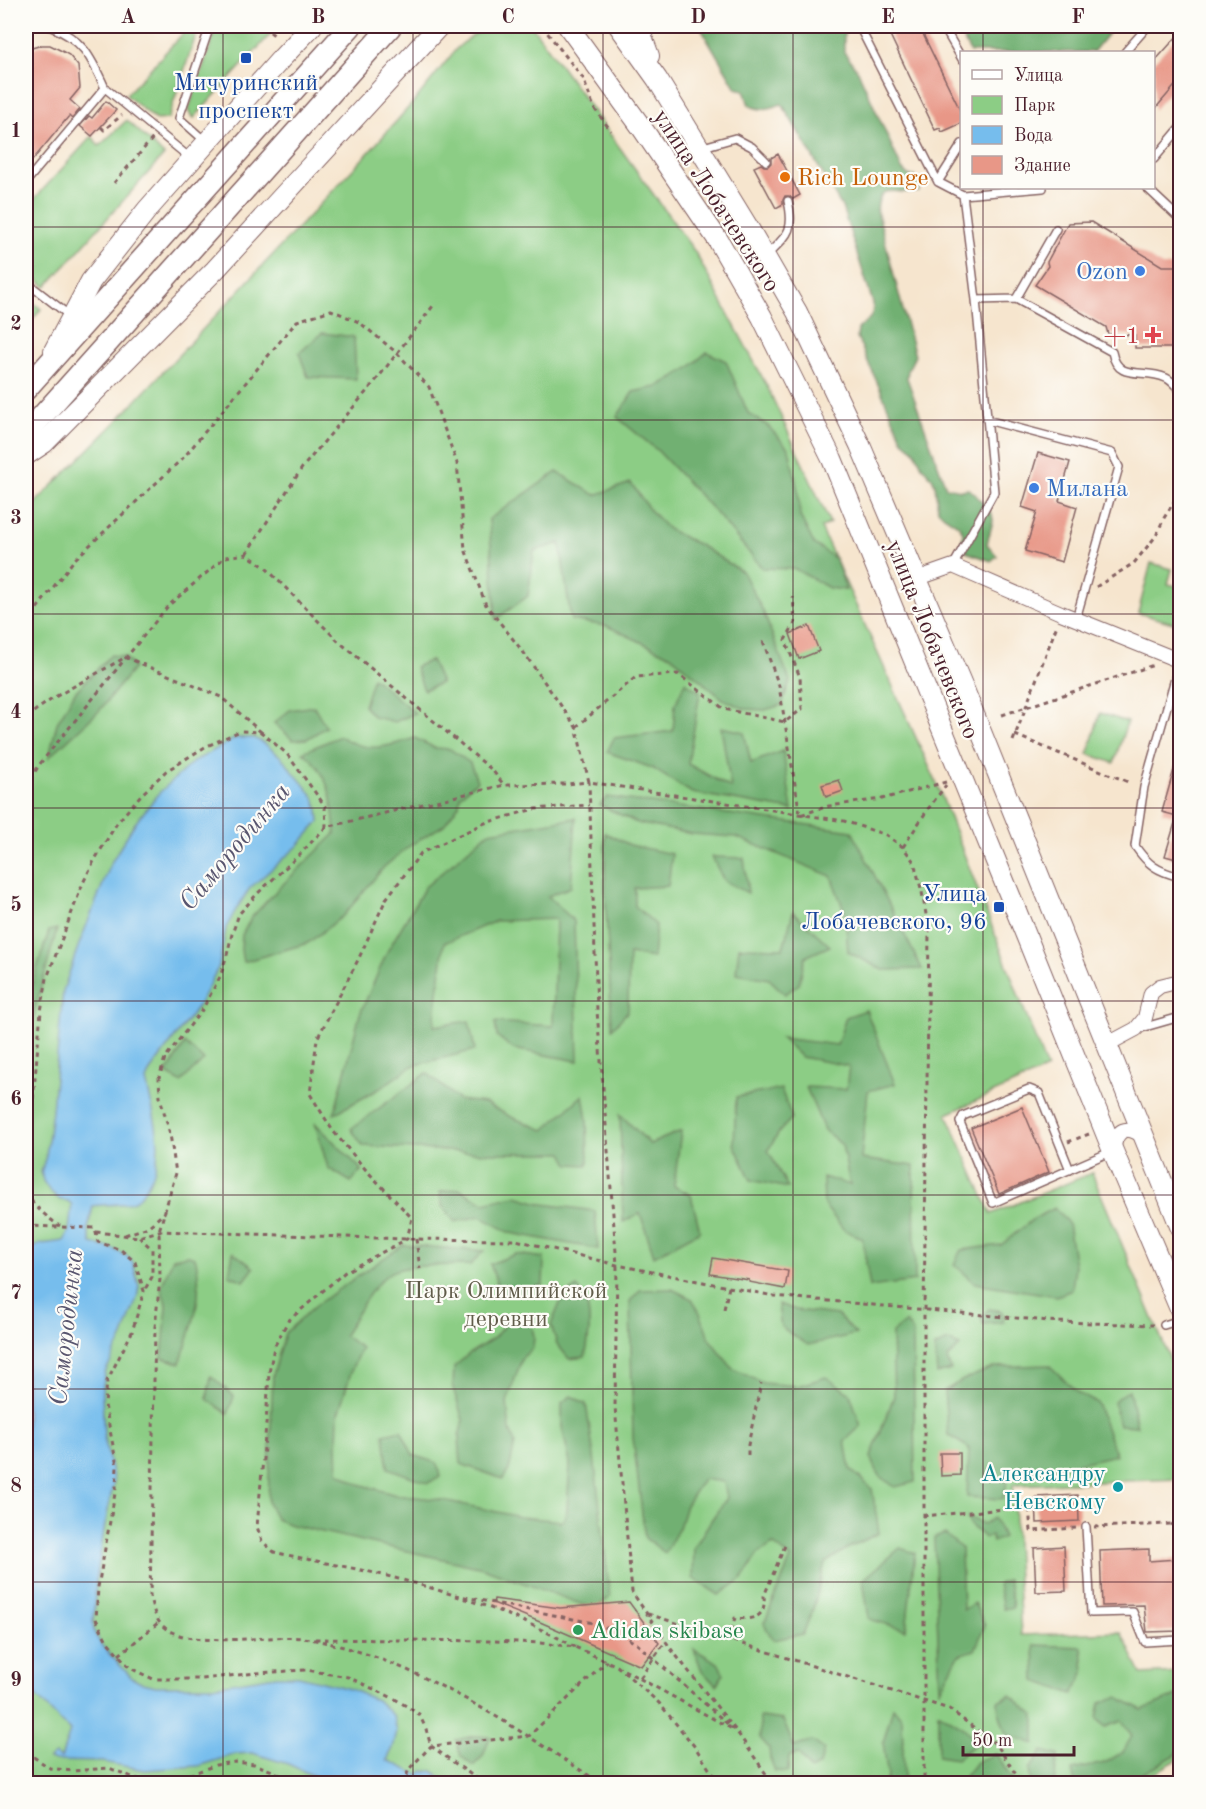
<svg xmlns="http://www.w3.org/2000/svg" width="1206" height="1809" font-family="'Old Standard TT',serif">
<rect width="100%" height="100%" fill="#fdfcf7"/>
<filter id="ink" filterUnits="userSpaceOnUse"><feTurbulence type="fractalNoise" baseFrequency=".0167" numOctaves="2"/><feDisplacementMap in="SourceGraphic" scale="12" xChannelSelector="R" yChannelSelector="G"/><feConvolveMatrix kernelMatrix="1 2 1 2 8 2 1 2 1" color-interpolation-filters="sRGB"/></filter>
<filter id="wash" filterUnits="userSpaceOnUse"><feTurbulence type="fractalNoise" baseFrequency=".008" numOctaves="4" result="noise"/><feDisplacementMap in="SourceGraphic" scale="24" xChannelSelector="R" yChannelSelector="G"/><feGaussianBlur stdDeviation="1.35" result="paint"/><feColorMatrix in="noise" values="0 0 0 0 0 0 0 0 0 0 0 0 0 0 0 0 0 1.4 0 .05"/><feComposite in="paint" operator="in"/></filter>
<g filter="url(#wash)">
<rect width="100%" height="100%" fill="#f6e5ce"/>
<!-- green -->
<path fill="#8ccd85" stroke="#6b7658" stroke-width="1.5" d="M190,26H199L168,119L156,120L126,95Z
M217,26H278L194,118L188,111Z
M493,26H532L695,252L767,386L830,523L821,528L937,784L1047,1069L947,1114L991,1214L1092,1173L1180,1383V1402L1174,1406L1180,1421V1479L1013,1485L1021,1635L1121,1632L1141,1674L1180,1672V1758L1135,1784H26V512L115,423L370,151L416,99L457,48L473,35Z
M127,120L164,155L46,287L26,270V208L92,136L99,146Z
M26,296L41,309L26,328Z
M1151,563L1172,569L1168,584L1180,587V625L1138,613Z
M1100,713L1127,722L1114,763L1088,754Z"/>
<!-- forest -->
<path fill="#71b072" stroke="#5e684e" stroke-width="1.5" d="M702,26H844V52L858,71L902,169L908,175L915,177L919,184V191C914,191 909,192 904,192C886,190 879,189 877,210L915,356L908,370L907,378L946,487L961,490L968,489L975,494L992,514L993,521L987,544L997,556L991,561L969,553L962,547L963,532L958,525L944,516L938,510L935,485L932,478L922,466L915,451L903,441L857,337L858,329C868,319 874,319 873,303L842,207L782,104C769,108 761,112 749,105L744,90L736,88L702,30Z
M956,26H1114L1093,52H970Z
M322,333L354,337L356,379L308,377L299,353Z
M707,352L726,361L748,413L768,426L789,449L798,491L800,516L814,544L836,559L846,590L829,588L795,569L762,568L717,514L658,451L617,417L633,392L657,387L689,368Z
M557,472L595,495L631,483L649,509L668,529L701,546L743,572L763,611L790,681L782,705L765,710L745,709L723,699L671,656L607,626L571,620L560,543L534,551L528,596L496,619L489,519Z
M111,655L125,657L134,668L99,711L49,757L57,723L75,692Z
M431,660L441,683L424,690L415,667Z
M373,677L415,713L395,722L374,717L364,706Z
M685,682L700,692L688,764L731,788L721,727L744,732L751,763L783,751L792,810L692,793L652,768L607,752L614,738L673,731L675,705Z
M314,706L326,727L307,739L293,740L274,723L290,710Z
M340,736C366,754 388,747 415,738L435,748L450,749L470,763L477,781L460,796L459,805L444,825L412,844L384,867L344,915L308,943L243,962L241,950L242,935L251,918L277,890L335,834C333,801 330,773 303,752Z
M607,797L852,831L922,969L883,970L848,952L845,913L831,876L736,837L692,834L637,823L600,805Z
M576,818L571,887L548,896L574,921L578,1061L513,1049L497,1036L495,1022L553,1026L556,919L496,921L444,943L434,1026L469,1021L475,1050L412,1066L377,1090L334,1114L360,1014L388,950L425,887L489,832Z
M605,833L630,845L672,854L668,886L635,888V906L656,925L653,958L629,954L628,1011L612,1029L605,887Z
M712,857L744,858L748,893L724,881Z
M793,912L830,946L805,957L799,984L785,994L769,979L736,973L739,947L783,948Z
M57,929L35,1010L26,1084V1002L49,931Z
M866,1010L895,1084L868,1091L861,1159L914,1166L915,1281L870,1287L862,1238L844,1230L824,1205L823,1177L850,1185L842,1145L824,1130L806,1087L846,1089L849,1066L801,1057L781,1038L837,1045L846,1017Z
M185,1043L204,1060L181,1082L166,1074Z
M427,1073L459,1100L485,1103L511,1117L544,1130L583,1095L587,1120L588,1165L569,1164L563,1153H486L363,1146L351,1129Z
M781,1089L792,1118L780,1131L768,1150L788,1188L751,1180L734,1144L736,1097Z
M620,1114L650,1144L681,1131L674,1186L691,1195L700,1231L654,1256L640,1213L623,1222Z
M315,1123L362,1170L351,1182L328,1168Z
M459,1189L484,1203L516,1196L543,1204L595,1211L598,1249L510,1233L480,1216L455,1222L442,1205L440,1192Z
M1055,1208L1068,1223L1075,1266L1072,1290L1057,1296L975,1283L954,1264L961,1250L1001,1245L1032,1220Z
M403,1245L484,1251L470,1265C452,1266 402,1263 388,1274C369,1289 357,1315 344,1335L361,1348L353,1366L338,1414L337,1446L338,1472L356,1483L396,1495L443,1500L520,1517L563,1521L567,1509L570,1463L562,1427V1403L571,1396L586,1404L594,1456L610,1597L594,1609L483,1568L291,1525L276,1519L268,1502L273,1375L285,1333L316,1305Z
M233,1252L254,1268L244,1281L229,1275Z
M516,1254L544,1258L543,1285L501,1295L490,1264Z
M188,1255L195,1257C205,1294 192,1329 180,1363L162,1358L167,1307L161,1287L173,1258Z
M577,1287C594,1304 590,1335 585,1357L569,1359L557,1344L551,1325L563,1296Z
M672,1289L692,1299L700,1313L710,1340L733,1369L763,1383L797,1386L826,1377L850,1394L861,1426L845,1441L850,1469L872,1489L879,1533L848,1548L825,1563L814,1606L803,1634L773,1640L764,1624L791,1558L773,1544L758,1554L742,1579L719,1595L693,1578L694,1548L712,1519L727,1498L724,1482L703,1479L686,1505L679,1528L665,1553L645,1538L633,1438L630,1301L640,1290Z
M778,1304L796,1310L837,1315L856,1334L808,1345L781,1327Z
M989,1309L1002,1311L1004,1322L983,1324L981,1317Z
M510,1318L531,1320L534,1337L533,1348L522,1358L507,1402L510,1430L515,1443L509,1470L503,1479L461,1464L459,1437L463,1420L453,1388L454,1367L470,1353L494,1338Z
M906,1322L913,1332L915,1482L895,1487L879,1476L871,1457L894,1396L892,1333Z
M948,1341L960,1346L947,1359L951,1370L937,1374L935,1347Z
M1049,1365L1079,1394L1097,1403L1116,1455L1048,1470L1009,1475L1003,1499L967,1497L969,1448L948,1435L944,1391L963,1380L995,1367Z
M211,1376L234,1396L228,1414L207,1399Z
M1129,1390L1137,1426L1119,1425L1114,1401Z
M401,1430L413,1455L437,1463L440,1477L428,1483L388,1468L384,1434Z
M967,1517L984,1524L994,1518L1003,1537L993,1542L991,1535L985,1538L970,1525Z
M945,1534L961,1548L963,1610L974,1603L985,1625L975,1650L959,1655L940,1690L934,1538Z
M900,1548L915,1553L906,1630L869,1619L863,1580Z
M1008,1580L1013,1607L1003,1609L998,1584Z
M1034,1645L1082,1647L1084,1673L1073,1694L1035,1681Z
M694,1649L718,1663L724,1674L716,1685L702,1671Z
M1180,1694V1746L1177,1754L1126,1783H1075L1072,1770L1105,1763L1123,1752L1132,1736L1122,1721L1105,1727L1097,1718L1100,1703L1118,1697L1142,1710Z
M1010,1695L1035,1715V1744L1006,1734L999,1712L998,1701Z
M893,1707L902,1718L904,1776L907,1783H884L888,1777L883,1743Z
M938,1712L964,1728L978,1742L957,1759L938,1756Z
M760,1717L783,1720L794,1747L812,1741L824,1749L820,1765L810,1770L799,1754L789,1756L788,1772L775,1771L770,1758L769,1748L760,1738Z
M475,1736L490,1737L483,1756L473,1766L461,1756L456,1740Z
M1042,1751L1058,1755L1054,1783H1031L1029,1770Z
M996,1754L1014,1783H960L976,1762Z"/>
<!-- water -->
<path fill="#76bded" stroke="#606e8c" stroke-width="1.5" d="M236,738H254L265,744L281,757L314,797L318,810L319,822L298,846L250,888L237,908L226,928L219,966L198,1006L150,1071L146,1080C153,1114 167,1150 149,1183C145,1189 141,1198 134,1201C122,1206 106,1204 93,1206L88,1229L91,1243L113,1249L127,1256L133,1263L139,1286L137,1298L123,1336L105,1373L102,1392L104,1437L114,1481L104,1530L96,1582L93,1622L94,1632L102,1646L132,1678L139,1682L156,1686H213L276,1676H299L350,1689L378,1701L393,1716L397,1731L393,1748L387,1760L418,1775L424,1771H433L441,1778L450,1783H329L288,1764L252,1753L236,1754L198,1766L159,1769L144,1770L103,1762L55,1761L49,1759L55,1754L61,1758L70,1731L26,1686V1250L41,1244L64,1241C72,1230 69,1217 72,1205L68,1201L60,1200L49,1190L43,1181L41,1172L46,1156L52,1111L63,991L78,947L112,861L133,826L159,793L193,762Z"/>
<g id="blocks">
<!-- building -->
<path fill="#e89787" d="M900,26H919L962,114V123L942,132L940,128L935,130L890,35L893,34L891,29Z
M1180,33V80L1154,110V62Z
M42,45H50L60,50L69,55L78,66L80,88L70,100L80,109L72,119L69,116L26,168V55L32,48Z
M106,101L116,110L92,136L80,126L89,116L92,118Z
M778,154L800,195L793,199L789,196H785L783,200V204L776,208L754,167L761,164L764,166H768L771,163V158Z
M1091,222L1162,266H1180V348H1135V335L1108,334L1106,327L1035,285L1048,266L1047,262L1068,223Z
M1038,453L1070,462L1059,501L1077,507L1062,562L1025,551L1037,512L1022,507Z
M809,626L819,651L799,659L790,634Z
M1177,759L1180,760V860L1165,856L1177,816L1162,812Z
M839,780L843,791L826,797L822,785Z
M1022,1107L1049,1172L999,1194L971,1128Z
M713,1258L788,1271L785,1289L749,1282V1280L710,1274Z
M940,1453H960V1475L941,1476Z
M1078,1495L1079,1521L1037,1523L1036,1497Z
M1064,1546L1066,1591L1036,1592L1034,1548Z
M1149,1549V1561L1177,1559L1179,1631L1147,1632L1144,1605L1102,1606L1100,1551Z
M494,1599L560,1608L629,1602L659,1643L641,1666L540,1622L493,1603Z"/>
</g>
</g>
<g filter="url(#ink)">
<use href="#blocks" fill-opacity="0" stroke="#866464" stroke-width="1.5"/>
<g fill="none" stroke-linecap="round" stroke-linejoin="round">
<defs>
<path id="service" d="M49,26C83,39 91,57 105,88
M859,26L938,182L963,195
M943,26L962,59
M1125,52L1148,26
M205,141L179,118L209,29L208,26
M703,147L735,138L752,147L766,161
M1154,159L1180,128
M26,182L105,88L190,158
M938,182L962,144
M1147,188L1180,219
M767,255C787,235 795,232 788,201
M26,282L70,316
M1016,299L1056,229
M976,300L1016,299L1112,352C1118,383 1143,367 1166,378C1171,380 1176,386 1180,390
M987,420L1112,453L1119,467L1076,619
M953,566L994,492L976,300L963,195L1043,188
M1180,661L1144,787L1135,846C1148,865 1157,871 1180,877
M1138,1029L1180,1017
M1070,1170L1039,1093L1029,1089L963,1116L960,1122L993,1203L1110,1152
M1164,1325L1180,1320
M1086,1527L1091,1613L1133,1612L1145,1642L1180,1640"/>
<path id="minor" d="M916,579L953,566L1061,613L1180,661
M1106,1045L1136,1029L1145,1018L1151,993L1160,986L1180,981
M1113,1151C1116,1129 1126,1123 1145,1138"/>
<path id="secondary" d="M568,26L642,128L718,240L762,317L832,459L1013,903L1113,1151L1180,1309
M619,26L657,79L749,229L797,312L860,445L965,692L1180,1226
M638,26L649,56
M54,351L91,281L147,210L280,60L312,26
M26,455L44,443L215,270L439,26"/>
<path id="primary" d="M26,389L351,26
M26,434L391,26"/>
</defs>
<!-- service casing -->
<use href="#service" stroke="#866464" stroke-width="10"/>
<!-- minor casing -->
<use href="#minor" stroke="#866464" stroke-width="16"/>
<!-- secondary casing -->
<use href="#secondary" stroke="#866464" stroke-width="22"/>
<!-- primary casing -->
<use href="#primary" stroke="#866464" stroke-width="24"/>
<!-- path -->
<path stroke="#866464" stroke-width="3" stroke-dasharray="4.5 4.5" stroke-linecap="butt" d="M263,26L275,36
M542,26L583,78L594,108L611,131
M101,127L104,130L122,115
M114,183L153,138
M246,554L302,468L378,378L433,306
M1096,587L1134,563L1156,536L1164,518L1180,492
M26,623L74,560L184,457L297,321L331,310L359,322L397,353L429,387L457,463L465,549L486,605L524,653L576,727L589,782L844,821L886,835L903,847L914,862L922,892L929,931L924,1311V1784
M763,641L779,686L800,815L829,806L882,799L946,782
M125,657L221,697L261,732
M1002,715L1154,665
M26,717L55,697L124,658
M576,727L636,677L678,674L724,709L785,722L802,709L800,677L785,640L795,623L793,597
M1015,735L1128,782
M1013,741L1057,625
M26,787L39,765L168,606L225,557L246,554L265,567L337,640L492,770L504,785
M326,827L298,856L258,893L239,914L232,934L227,955L220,977L202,1010L165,1058L159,1078L160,1097L170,1134L176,1173L159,1231L160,1279L155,1327L150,1598C152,1605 155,1617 160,1623C184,1653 273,1632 310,1639C418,1660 511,1725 602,1784
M903,847L928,809L946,785
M1068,1142L1089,1134
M26,1152L29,1145L41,1011L47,978L83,883L94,861L117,823L140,796L166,771L205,747L240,731L261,732L287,754L325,806L326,827L504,785L567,784L589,782L597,1011L617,1265L615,1407L632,1592L671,1649L737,1732L773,1784
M26,1159L27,1152
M26,1193C34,1206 46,1217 60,1226
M26,1226L95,1228L98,1242L121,1250L135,1262L144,1291L132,1332L107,1381L105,1405L117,1466L116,1488L98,1587L96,1619L107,1641L130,1668L153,1679H202L256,1673L306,1670L348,1677L395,1699L419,1714L426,1729L431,1746L484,1784
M96,1232L139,1237L159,1231L407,1239L516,1240L617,1265L774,1296L1060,1322L1153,1325
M125,1235L148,1227L165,1212
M139,1237L152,1249V1277L144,1291
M416,1239L420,1269
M724,1309L729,1287
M748,1455V1445L761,1383
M923,1516L1029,1507L1031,1531L1076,1528
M1171,1524L1180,1528
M1094,1527L1171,1524L1180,1518
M648,1614L949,1709L997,1745L1022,1784
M315,1639L493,1641L540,1643L575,1647L617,1666L659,1703L695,1747L719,1784
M728,1639L735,1618C754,1620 766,1618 764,1596L786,1543
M575,1647C518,1615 454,1593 391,1577C352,1567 312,1561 274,1552L262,1541L257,1527L266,1425L269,1373L274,1347L288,1321L345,1272L407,1239L412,1218L366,1170L333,1131L310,1094L317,1039L358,960L386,899L421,853L485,823L534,809L589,805
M119,1655L159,1622
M624,1670L734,1730
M640,1678L666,1641
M26,1752L50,1768L72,1771L109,1768L140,1780L191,1774L216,1765L235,1762L254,1764L275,1772L294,1784
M403,1784L409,1769L431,1746L529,1736L607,1661"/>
<!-- service -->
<use href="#service" stroke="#fff" stroke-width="7"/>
<!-- minor -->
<use href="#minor" stroke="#fff" stroke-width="14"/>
<!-- secondary -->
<use href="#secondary" stroke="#fff" stroke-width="20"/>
<!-- primary -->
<use href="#primary" stroke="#fff" stroke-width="21"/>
<!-- path-bridge -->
<path stroke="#866464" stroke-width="3" stroke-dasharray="4.5 4.5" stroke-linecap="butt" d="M455,1595L593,1623L615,1631L637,1644L737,1732"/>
</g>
</g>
<!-- grid -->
<path fill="none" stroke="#4a1f2b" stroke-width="1.5" stroke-opacity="0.55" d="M223,26V1784M413,26V1784M603,26V1784M793,26V1784M983,26V52M983,188V1784M26,227H1180M26,420H1180M26,614H1180M26,808H1180M26,1001H1180M26,1195H1180M26,1389H1180M26,1582H1180"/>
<!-- markers -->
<g fill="#1a4fb4" stroke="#fdfcf7" stroke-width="2">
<rect x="240" y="52" width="12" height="12" rx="3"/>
<rect x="993" y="901" width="12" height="12" rx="3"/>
</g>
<circle fill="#e8710a" stroke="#fdfcf7" stroke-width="2" cx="785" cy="177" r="6"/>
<g fill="#3f7fe0" stroke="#fdfcf7" stroke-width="2">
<circle cx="1140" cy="271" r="6"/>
<circle cx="1034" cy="488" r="6"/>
</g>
<path fill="#e0444e" stroke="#fdfcf7" stroke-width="2" d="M1150 326h6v6h6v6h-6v6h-6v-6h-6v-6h6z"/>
<circle fill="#0f9aa8" stroke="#fdfcf7" stroke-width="2" cx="1118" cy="1487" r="6"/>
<circle fill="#2e9e5b" stroke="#fdfcf7" stroke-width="2" cx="578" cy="1630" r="6"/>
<g text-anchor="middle" stroke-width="4.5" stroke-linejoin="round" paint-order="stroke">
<!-- transit labels -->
<g font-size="24" fill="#164399" stroke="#fdfcf7">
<text x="246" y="90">Мичуринский<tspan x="246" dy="28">проспект</tspan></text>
<text x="987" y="901" text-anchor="end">Улица<tspan x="987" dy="28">Лобачевского, 96</tspan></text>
</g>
<!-- food labels -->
<g font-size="24" fill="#c56008" stroke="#fdfcf7" text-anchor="start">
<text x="797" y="185">Rich Lounge</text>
</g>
<!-- street labels -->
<g font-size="24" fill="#4a1f2b" stroke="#fdfcf7">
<text transform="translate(717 200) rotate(57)" y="8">улица Лобачевского</text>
<text transform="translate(933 639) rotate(68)" y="8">улица Лобачевского</text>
</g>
<!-- shop labels -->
<g font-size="24" fill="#366cbe" stroke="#fdfcf7" text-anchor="end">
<text x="1128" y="279">Ozon</text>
<text x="1046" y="496" text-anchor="start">Милана</text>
</g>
<!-- health labels -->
<g font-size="24" fill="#be3a42" stroke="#fdfcf7" text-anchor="end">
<text x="1140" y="343">+1</text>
</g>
<!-- park labels -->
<g font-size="24" fill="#615c4a" stroke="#fdfcf7">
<text x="506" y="1298">Парк Олимпийской<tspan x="506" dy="28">деревни</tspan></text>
</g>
<!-- culture labels -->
<g font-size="24" fill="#0d838f" stroke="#fdfcf7" text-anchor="end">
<text x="1106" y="1481">Александру<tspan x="1106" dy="28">Невскому</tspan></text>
</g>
<!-- leisure labels -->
<g font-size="24" fill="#27864d" stroke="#fdfcf7" text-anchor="start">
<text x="590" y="1638">Adidas skibase</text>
</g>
<!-- water labels -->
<g font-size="26" font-style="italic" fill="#59566f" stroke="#fdfcf7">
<text transform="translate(234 846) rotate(-50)" y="9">Самородинка</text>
<text transform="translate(65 1327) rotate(-84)" y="9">Самородинка</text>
</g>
</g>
<!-- margin -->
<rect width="1206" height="1809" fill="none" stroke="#fdfcf7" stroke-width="66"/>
<!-- legend -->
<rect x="960" y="51" width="195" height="138" fill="#fdfcf7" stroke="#b5a4a5" stroke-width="1.5"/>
<rect x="972" y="70" width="30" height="9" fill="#ffffff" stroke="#b5a4a5" stroke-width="1.5"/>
<text x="1014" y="81" font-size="18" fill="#4a1f2b">Улица</text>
<rect x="972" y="96" width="30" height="18" fill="#8ccd85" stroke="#b5a4a5" stroke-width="1.5"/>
<text x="1014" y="111" font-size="18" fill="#4a1f2b">Парк</text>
<rect x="972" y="126" width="30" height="18" fill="#76bded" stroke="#b5a4a5" stroke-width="1.5"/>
<text x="1014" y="141" font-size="18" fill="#4a1f2b">Вода</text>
<rect x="972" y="156" width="30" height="18" fill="#e89787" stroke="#b5a4a5" stroke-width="1.5"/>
<text x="1014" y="171" font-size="18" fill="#4a1f2b">Здание</text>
<!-- scale -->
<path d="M963 1746v9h111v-9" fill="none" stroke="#4a1f2b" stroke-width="3"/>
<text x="972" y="1746" font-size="18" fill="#4a1f2b" stroke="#fdfcf7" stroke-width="4.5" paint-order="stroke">50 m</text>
<rect x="33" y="33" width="1140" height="1743" fill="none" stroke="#4a1f2b" stroke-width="2"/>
<g font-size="20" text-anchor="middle" font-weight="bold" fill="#4a1f2b">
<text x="128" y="23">A</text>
<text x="318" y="23">B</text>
<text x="508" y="23">C</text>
<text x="698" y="23">D</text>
<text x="888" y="23">E</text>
<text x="1078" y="23">F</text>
<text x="16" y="137">1</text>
<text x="16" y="330">2</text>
<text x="16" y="524">3</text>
<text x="16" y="718">4</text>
<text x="16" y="911">5</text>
<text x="16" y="1105">6</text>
<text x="16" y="1299">7</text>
<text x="16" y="1492">8</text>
<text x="16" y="1686">9</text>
</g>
</svg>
